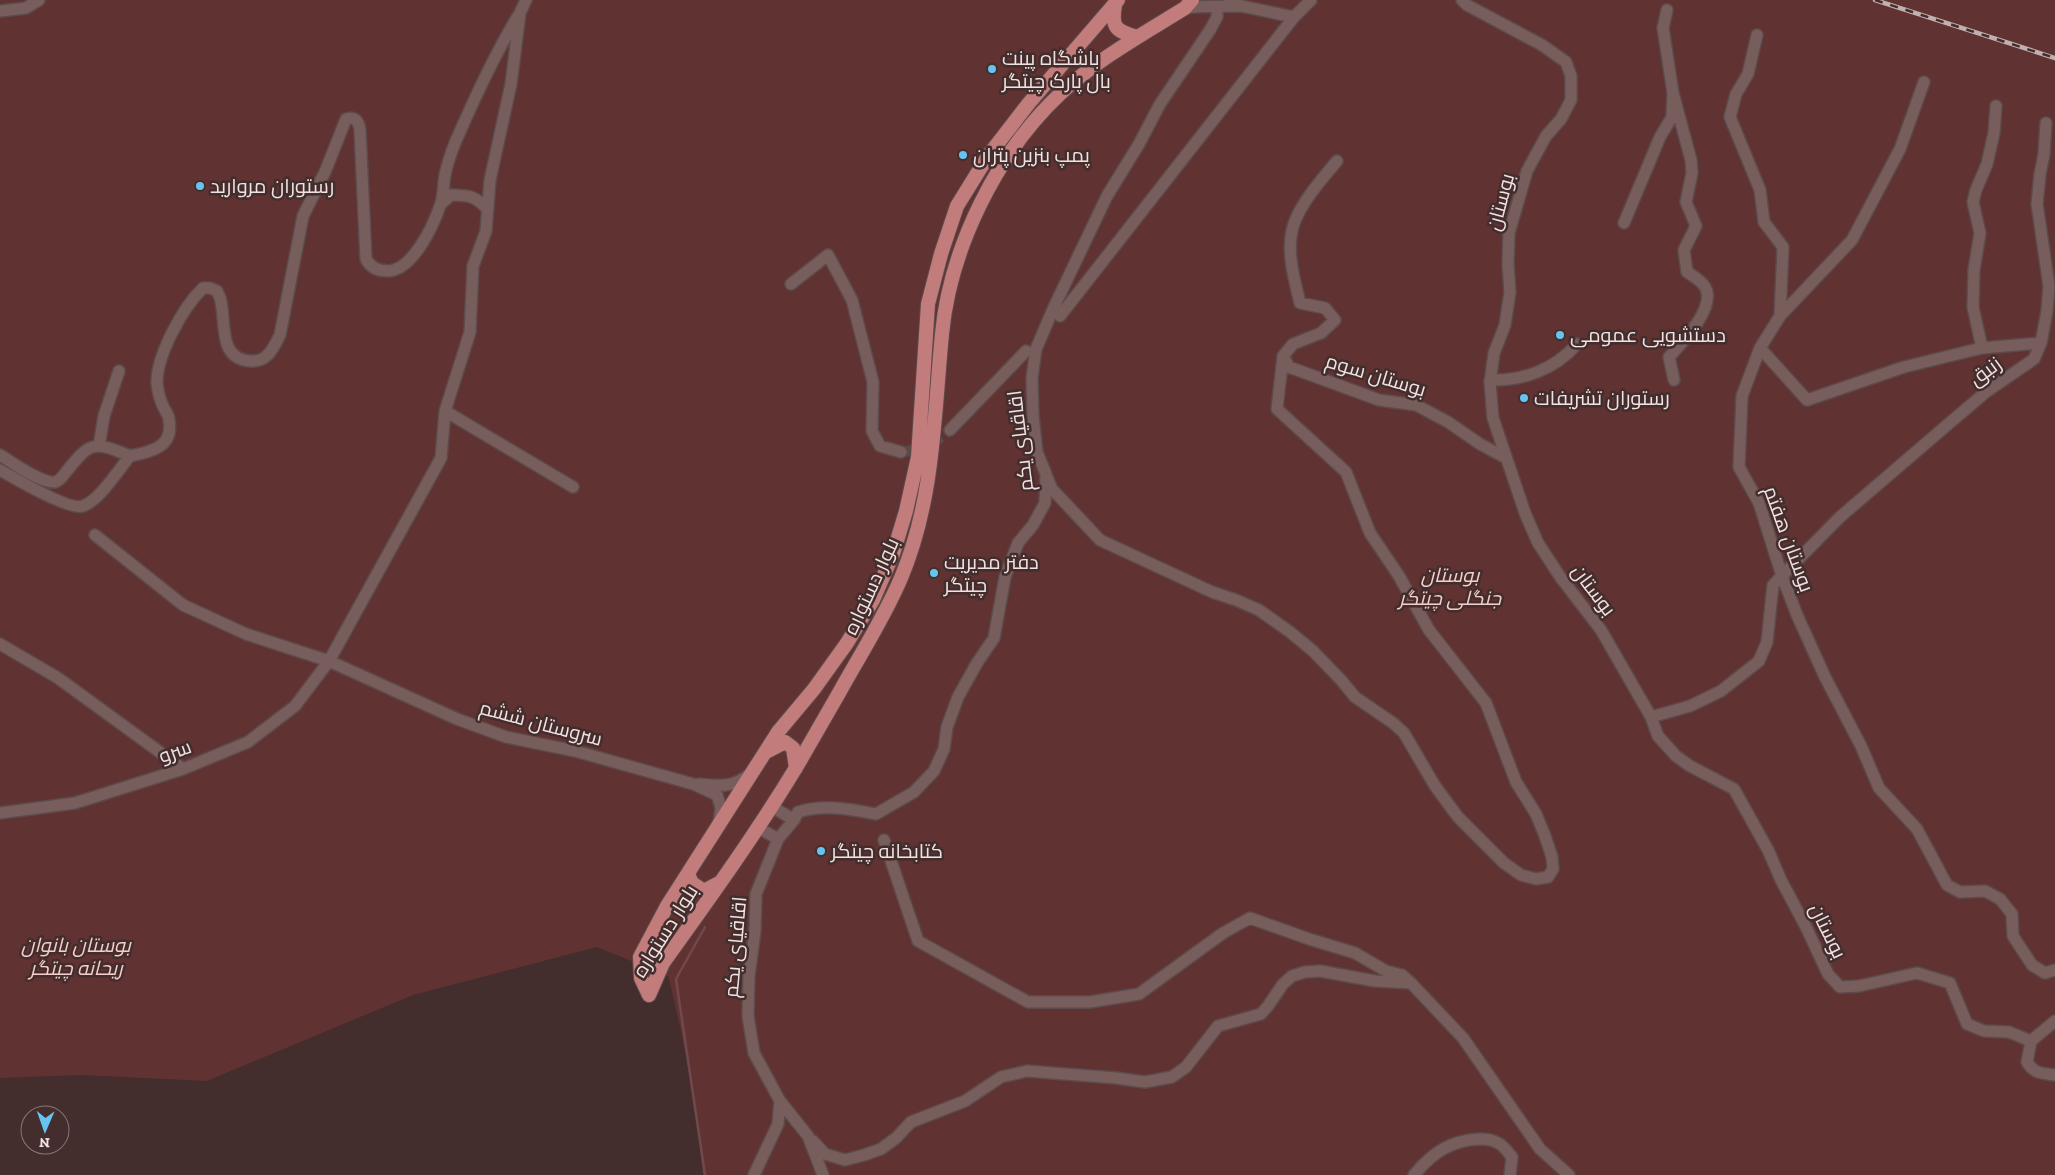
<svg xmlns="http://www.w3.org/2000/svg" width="2055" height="1175" font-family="'Zilla Slab',Cairo,serif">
<rect width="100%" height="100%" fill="#432d2d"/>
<!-- green -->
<path fill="#613232" d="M0,0H2055V1175H703C696,1108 685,1041 668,976L597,947L413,995L207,1081L82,1075L0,1078Z"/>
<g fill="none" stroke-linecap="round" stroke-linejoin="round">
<!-- stream -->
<path stroke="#71494d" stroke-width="2.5" d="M705,927L676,979L705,1175"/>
<!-- minor-tunnel -->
<path stroke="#5d4848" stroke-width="11" stroke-dasharray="11 5.5" stroke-linecap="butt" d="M901,452L927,448L950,430"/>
<defs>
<path id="minor" d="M1462,0L1467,5L1542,45L1566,62L1571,76V100L1561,119L1546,136L1527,171L1509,233L1508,265L1510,292L1505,325L1494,353L1490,383L1493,418L1525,513L1538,543L1561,578L1601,630L1651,717L1658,736L1676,756L1690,766L1734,789L1768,850L1781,880L1806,927L1828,974L1840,987L1859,986L1917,973L1950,983L1967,1024L1984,1031L2009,1032L2031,1041
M1241,6L1294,17L1311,0
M1185,8C1204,5 1222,7 1241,6L1230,0
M0,11L26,8L39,0
M1757,35L1748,74L1736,94L1730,117L1760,190L1764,222L1783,247L1780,316L1760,348L1742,396L1739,467L1759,503L1782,576L1797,615L1825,677L1861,746L1879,788L1917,829L1947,885L1960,892L1985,891L2000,899L2012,914L2013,936L2032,965L2045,973L2055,970
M1673,93L1691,160L1692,173L1686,202L1696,226L1684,250L1687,272C1693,276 1702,281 1705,287C1717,307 1682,343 1669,357L1674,380
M1337,161C1321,180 1293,211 1291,237C1288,258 1295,282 1300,303L1325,308L1335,320L1321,333L1293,344L1283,356L1289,367L1379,400L1416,405L1448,422L1480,444L1506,458
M441,204L451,195C469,195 476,196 488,210
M1624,223L1660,137L1672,117L1673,93L1663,28L1667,10
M791,284L828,255L852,300L873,382L872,431L880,446L901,452
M1060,316L1294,17
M1780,316L1852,240L1900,149L1924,82
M1760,348L1807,400L1904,367L1982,348L2041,343
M1982,348L1973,307L1974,270L1980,233L1973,202L1976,190L1987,164L1994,133L1996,106
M1490,380C1524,381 1555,369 1577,344
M445,411L573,487
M950,430L1026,351
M99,446L104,416L119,371
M0,455C11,462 42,484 55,482C60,481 63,476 66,472C91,441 93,441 130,456C119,469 99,501 83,506C70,511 14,478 0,470
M130,456C151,452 174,447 169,420C169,415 165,411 163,406C160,400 158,391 157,384C156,356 183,307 203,288H210L217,291C218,294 221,298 221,302C226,323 218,360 251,361C268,362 273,348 280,335L303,216L325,172L346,119C356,116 359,122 360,131L366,259C370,267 378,271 388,271C413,270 433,226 440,206C444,196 443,185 445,175C447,165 451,153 455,143C474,99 493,57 518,16
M1047,477L1052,489L1100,540L1212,592L1236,600L1259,610L1290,632L1313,651L1341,680L1355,697L1393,723L1404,733L1435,786L1458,817L1504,863L1521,875L1536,879L1548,877L1553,869L1552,857L1545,836L1536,814L1516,782L1486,703L1429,630L1399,576L1370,533L1346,472L1277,409L1283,356
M95,535L183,605L246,634L329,661L457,719L506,737L575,751L693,784L717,795L721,808L719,822
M0,644L58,678L183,769
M1651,717L1690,706L1721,691L1759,661L1767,642L1773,585L1840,517L1946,426L1986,392L2034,359L2041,343L2047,311L2049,286L2037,204L2040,174L2044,154L2046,123
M699,784C721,786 732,788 750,774
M771,806L794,820
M0,813L75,803L183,769L248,742L295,706L329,661L441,458L445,411L470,332L473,266L486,231L490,180L511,84L520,13L526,0
M757,827L778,839
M884,840L918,941L1028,1002H1090L1139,994L1223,933L1250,918L1309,939L1355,953L1386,971L1402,975L1411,983
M2055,1021L2031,1041L2027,1062C2034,1074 2042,1073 2055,1075
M813,1141L825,1154L845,1160L864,1155L881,1149L896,1138L911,1122L965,1101L1001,1077L1027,1071L1116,1078L1145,1082L1172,1077L1186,1067L1218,1026L1261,1014L1268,1006L1283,984L1292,976L1305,972L1320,971L1375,981L1411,983L1463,1038L1540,1149L1569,1175
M754,1175L778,1124L780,1101
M823,1175L808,1136L780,1101L754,1053L748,1016L749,976L755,931L756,894L778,839L794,820L798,812C824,804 849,809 876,814L914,792L934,771L944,749L947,727L958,697L977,663L994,638L1005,577L1018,543L1033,525L1045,503L1046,474L1037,452L1033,416L1032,378L1036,349L1054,307L1107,196L1139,144L1160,104L1210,30L1217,17V7
M1414,1175C1432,1153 1451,1140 1480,1139C1485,1139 1493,1140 1498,1143C1503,1145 1508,1152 1512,1157L1510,1175"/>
<path id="major" d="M1115,5C1111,28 1116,31 1137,37
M766,752L785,742L793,748L796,768
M688,874L692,883L704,891L719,883
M649,995L663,963C709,899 756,834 797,766C811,742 825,717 839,693C860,655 884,618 901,578C934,500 934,416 942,334C950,248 997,153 1060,94C1096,60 1143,34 1185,8L1192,0
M649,995L641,978L640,957L667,906L778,732L814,689L847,643L873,600L893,554L906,511L918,457L928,304L941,254L957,206L988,156L1029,103L1118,0"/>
</defs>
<!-- minor casing -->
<use href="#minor" stroke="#5d4a4a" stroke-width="14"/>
<!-- major casing -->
<use href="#major" stroke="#5d4a4a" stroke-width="16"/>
<!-- minor -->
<use href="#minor" stroke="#775e5d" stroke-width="11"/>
<!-- major -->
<use href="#major" stroke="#c37c7c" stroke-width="14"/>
<defs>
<path id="rail" d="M1875,0L2055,58"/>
</defs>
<!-- rail casing -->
<use href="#rail" stroke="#c1b0b0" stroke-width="4.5"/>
<!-- rail -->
<use href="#rail" stroke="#432d2d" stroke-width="2.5" stroke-dasharray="8" stroke-linecap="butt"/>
</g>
<!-- markers -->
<g fill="#66c4ef" stroke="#432d2d" stroke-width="2">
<circle cx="992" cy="69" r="5"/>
<circle cx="963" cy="155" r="5"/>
<circle cx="200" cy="186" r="5"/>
<circle cx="1560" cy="335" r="5"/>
<circle cx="1524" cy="398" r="5"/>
<circle cx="934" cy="573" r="5"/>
<circle cx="821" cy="851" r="5"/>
</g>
<g text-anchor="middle" stroke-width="5" stroke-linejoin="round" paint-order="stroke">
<!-- poi labels -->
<g font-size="20" fill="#f0e2e1" stroke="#432d2d" text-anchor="start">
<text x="1002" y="65">باشگاه پینت<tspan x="1002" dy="23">بال پارک چیتگر</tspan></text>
<text x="973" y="162">پمپ بنزین پتران</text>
<text x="210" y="193">رستوران مروارید</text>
<text x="1570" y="342">دستشویی عمومی</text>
<text x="1534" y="405">رستوران تشریفات</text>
<text x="944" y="569">دفتر مدیریت<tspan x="944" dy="23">چیتگر</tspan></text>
<text x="831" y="858">کتابخانه چیتگر</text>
</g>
<!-- street labels -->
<g font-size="20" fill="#f0e2e1" stroke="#432d2d">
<text transform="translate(1500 202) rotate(-75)" y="7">بوستان</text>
<text transform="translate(1985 371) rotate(-36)" y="7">زنبق</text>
<text transform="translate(1376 375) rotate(17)" y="7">بوستان سوم</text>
<text transform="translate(1020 441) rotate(-97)" y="7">اقاقیای یکم</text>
<text transform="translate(1789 539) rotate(70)" y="7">بوستان هفتم</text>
<text transform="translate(871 586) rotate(-65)" y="7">بلوار دستواره</text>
<text transform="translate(1594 590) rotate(53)" y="7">بوستان</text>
<text transform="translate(541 723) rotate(15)" y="7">سروستان ششم</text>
<text transform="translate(175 751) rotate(-20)" y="7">سرو</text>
<text transform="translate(665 931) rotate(-58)" y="7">بلوار دستواره</text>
<text transform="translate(1828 931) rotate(64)" y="7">بوستان</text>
<text transform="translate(735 947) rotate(-85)" y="7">اقاقیای یکم</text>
</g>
<!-- park labels -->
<g font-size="20" font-style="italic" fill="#f4cdcc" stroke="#432d2d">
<text x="1450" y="582">بوستان<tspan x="1450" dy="23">جنگلی چیتگر</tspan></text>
<text x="76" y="952">بوستان بانوان<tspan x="76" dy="23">ریحانه چیتگر</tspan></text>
</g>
</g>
<!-- north arrow -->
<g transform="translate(45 1130) rotate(182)"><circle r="24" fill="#432d2d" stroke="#887575"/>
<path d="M0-4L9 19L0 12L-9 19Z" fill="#66c4ef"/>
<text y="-8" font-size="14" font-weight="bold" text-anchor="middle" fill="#f0e2e1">N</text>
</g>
</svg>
